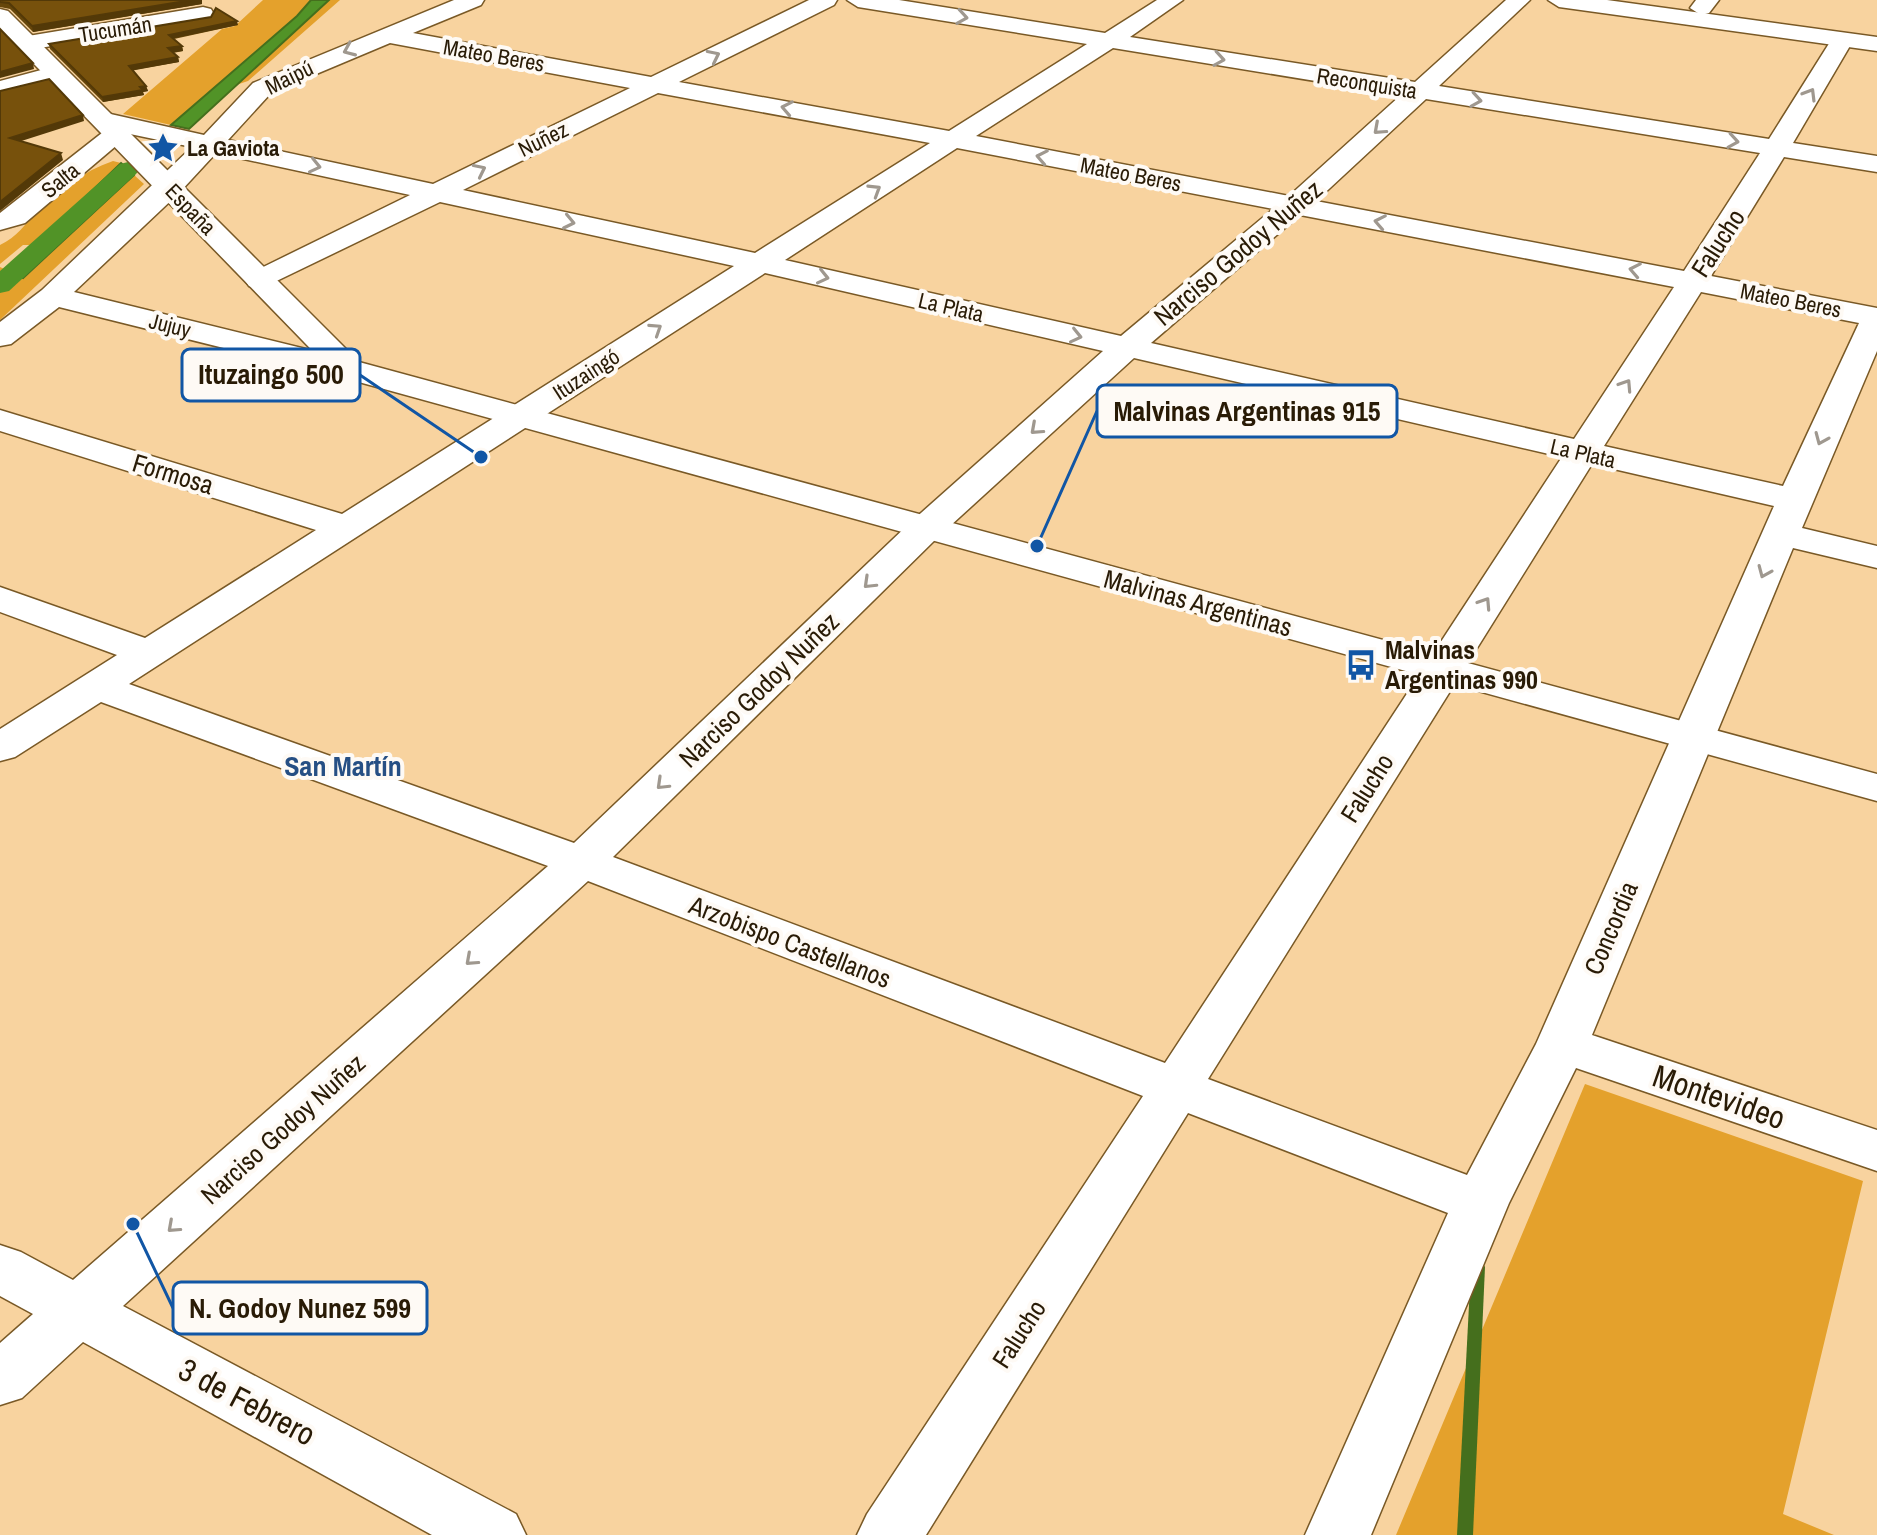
<svg xmlns="http://www.w3.org/2000/svg" width="1877" height="1535" font-family="'Archivo Narrow',sans-serif">
<rect width="100%" height="100%" fill="#f8d39f"/>
<!-- green -->
<path fill="#e4a12c" d="M263,0H311L297,16L171,125L123,114L222,29L235,26Z
M329,0H340L248,81L236,85Z
M113,161L121,163L35,245H23L0,264V245C17,237 25,224 38,211C61,190 83,171 113,161Z
M134,175L144,184L0,320V267L24,278Z
M1585,1084L1863,1181L1783,1514L1834,1535H1396Z"/>
<!-- water -->
<path fill="#519327" stroke="#456f1d" stroke-width="2" d="M311,0H329L189,129L171,125L297,16Z
M121,163L134,175L23,278L7,272Z"/>
<g fill="none" stroke-linecap="round" stroke-linejoin="round">
<!-- stream -->
<path fill="#456f1d" fill-rule="evenodd" d="M1478,1261L1483,1263L1485,1267L1473,1535H1457L1471,1267L1473,1263Z"/>
<!-- canal -->
<path fill="#519327" fill-rule="evenodd" d="M128,162L136,164L140,169L136,174L9,291L0,293V271L120,164Z"/>
<defs>
<path id="street" d="M454,0H484L481,5L413,33L651,77L809,0H837L834,5L679,82L949,131L1087,44L858,7L847,0H899L1105,33L1157,0H1183L1130,37L1415,82L1506,0H1530L1439,86L1769,139L1835,34H1851L1854,39L1793,143L1877,156V172L1784,157L1711,276L1877,308V351L1802,528L1877,546V568L1793,548L1592,1035L1877,1130V1171L1576,1068L1509,1203L1371,1535H1305L1448,1213L1188,1113L926,1535H857L867,1514L1143,1096L588,881L123,1306L516,1514L526,1535H432L83,1342L22,1398L0,1405V1343L33,1314L0,1296V1245L21,1252L73,1280L548,866L101,702L15,757L0,761V729L117,655L0,612V587L145,638L316,530L0,431V410L342,514L734,266L440,202L260,289L249,286L245,280L249,274L410,195L216,153L179,193L74,292L359,362L364,369L359,376L348,379L59,307L11,344L0,346V322L42,290L192,147L130,134L25,223L0,230V213L107,129L97,126L93,121L97,116L106,113L204,135L253,83ZM390,43L630,88L433,184L228,140L271,93ZM1113,48L1401,95L1289,196L976,136ZM658,93L930,143L755,253L463,190ZM1426,99L1760,153L1684,271L1316,201ZM957,148L1273,209L1121,336L785,260ZM1300,215L1674,287L1574,439L1151,343ZM765,273L1103,351L912,521L574,843L129,684ZM1701,292L1859,323L1783,486L1604,446ZM1134,358L1562,457L1165,1063L613,857L938,537ZM1592,464L1774,506L1536,1044L1467,1175L1208,1079Z
M1696,0H1719L1709,13L1701,15L1690,8Z
M203,7L211,9L214,14L211,19L28,50L20,48L16,43L20,38L28,36Z
M56,66L64,68L68,73L64,78L0,96V81Z"/>
<path id="secondary" d="M1548,0H1607L1877,37V51L1559,7Z
M0,9L8,11L359,362L1877,774V801L337,376L0,29Z"/>
</defs>
<!-- street casing -->
<use href="#street" stroke="#795926" stroke-width="3"/>
<!-- secondary casing -->
<use href="#secondary" stroke="#795926" stroke-width="3"/>
<!-- street -->
<use href="#street" fill="#fff" fill-rule="evenodd"/>
<!-- secondary -->
<use href="#secondary" fill="#fff" fill-rule="evenodd"/>
</g>
<!-- wall -->
<path fill="#66460a" d="M0,0L202,4L33,32L10,9L0,7Z
M211,17L238,25L174,39L182,46L183,51L173,53L178,57L179,62L133,70L146,86L148,91L143,92L144,95L103,102L50,49L49,44Z"/>
<!-- shaded-wall -->
<path fill="#533908" d="M192,0H202V4L33,32L32,26Z
M237,21L238,25L170,39L169,35Z
M182,46L183,51L169,53L168,48Z
M178,57L179,62L130,71L129,66Z
M33,63L34,69L0,78V72Z
M146,86L148,91L143,92L144,95L103,102L102,97Z
M83,115L84,121L12,144L10,138Z
M61,153L63,160L0,211V202Z"/>
<!-- building -->
<path fill="#77510c" stroke="#533908" stroke-width="2" d="M0,0H192L32,26L9,3L0,2Z
M216,8L237,21L169,35L182,46L168,48L178,57L129,66L146,86L140,87L143,90L102,97L49,44L211,17Z
M0,29L33,63L0,72Z
M49,79L83,115L10,138L61,153L0,202V91Z"/>
<!-- one-way arrows -->
<defs><path id="oneway-chevron" d="M-2-3.5L2.5 0L-2 3.5" fill="none" stroke-width="1.6" stroke-linecap="round" stroke-linejoin="round" transform="scale(2)"/></defs>
<g stroke="#9f988f">
<use href="#oneway-chevron" transform="translate(962 17) rotate(9)"/>
<use href="#oneway-chevron" transform="translate(349 50) rotate(157)"/>
<use href="#oneway-chevron" transform="translate(714 56) rotate(-26)"/>
<use href="#oneway-chevron" transform="translate(1219 59) rotate(9)"/>
<use href="#oneway-chevron" transform="translate(1810 94) rotate(-59)"/>
<use href="#oneway-chevron" transform="translate(1476 100) rotate(9)"/>
<use href="#oneway-chevron" transform="translate(787 108) rotate(-169)"/>
<use href="#oneway-chevron" transform="translate(1379 129) rotate(138)"/>
<use href="#oneway-chevron" transform="translate(1733 141) rotate(9)"/>
<use href="#oneway-chevron" transform="translate(1042 157) rotate(-169)"/>
<use href="#oneway-chevron" transform="translate(315 166) rotate(13)"/>
<use href="#oneway-chevron" transform="translate(480 170) rotate(-26)"/>
<use href="#oneway-chevron" transform="translate(875 190) rotate(-32)"/>
<use href="#oneway-chevron" transform="translate(569 222) rotate(12)"/>
<use href="#oneway-chevron" transform="translate(1380 222) rotate(-169)"/>
<use href="#oneway-chevron" transform="translate(1635 270) rotate(-169)"/>
<use href="#oneway-chevron" transform="translate(823 277) rotate(13)"/>
<use href="#oneway-chevron" transform="translate(656 329) rotate(-33)"/>
<use href="#oneway-chevron" transform="translate(1076 336) rotate(13)"/>
<use href="#oneway-chevron" transform="translate(1626 385) rotate(-57)"/>
<use href="#oneway-chevron" transform="translate(1036 429) rotate(138)"/>
<use href="#oneway-chevron" transform="translate(1821 439) rotate(113)"/>
<use href="#oneway-chevron" transform="translate(1764 572) rotate(113)"/>
<use href="#oneway-chevron" transform="translate(869 583) rotate(136)"/>
<use href="#oneway-chevron" transform="translate(1485 603) rotate(-57)"/>
<use href="#oneway-chevron" transform="translate(662 784) rotate(136)"/>
<use href="#oneway-chevron" transform="translate(471 960) rotate(138)"/>
<use href="#oneway-chevron" transform="translate(173 1227) rotate(138)"/>
</g>
<!-- icons -->
<defs>
<symbol id="sight-bare" viewBox="-9 -9 18 18"><path d="M0-6L1.8-2.2L6-1.7L2.9 1.2L3.7 5.4L0 3.3L-3.7 5.4L-2.9 1.2L-6-1.7L-1.8-2.2Z" fill="#1156a5" stroke="#fefaf5" stroke-width="2.5" paint-order="stroke"/></symbol>
<symbol id="bus-bare" viewBox="-9 -9 18 18"><path d="M-5-6H5V4H4V6H2V4H-2V6H-4V4H-5ZM-3.5-4V0h7V-4ZM-3.5 1.2v1.5H-2V1.2ZM2 1.2v1.5H3.5V1.2Z" fill="#1156a5" stroke="#fefaf5" stroke-width="2.5" paint-order="stroke"/></symbol>
</defs>
<g fill-rule="evenodd">
<use href="#sight-bare" x="141" y="126" width="44" height="44"/>
<use href="#bus-bare" x="1339" y="643" width="44" height="44"/>
</g>
<g text-anchor="middle" stroke-width="8" stroke-linejoin="round" paint-order="stroke">
<!-- far-street labels -->
<g font-size="22" fill="#291b06" stroke="#fefaf5">
<text transform="translate(115 29) rotate(-9)" y="8">Tucumán</text>
<text transform="translate(494 55) rotate(10)" y="8">Mateo Beres</text>
<text transform="translate(289 77) rotate(-26)" y="8">Maipú</text>
<text transform="translate(1367 83) rotate(9)" y="8">Reconquista</text>
<text transform="translate(543 139) rotate(-26)" y="8">Nuñez</text>
<text transform="translate(1131 174) rotate(11)" y="8">Mateo Beres</text>
<text transform="translate(60 180) rotate(-39)" y="8">Salta</text>
<text transform="translate(191 209) rotate(46)" y="8">España</text>
<text transform="translate(1791 300) rotate(11)" y="8">Mateo Beres</text>
<text transform="translate(951 307) rotate(13)" y="8">La Plata</text>
<text transform="translate(170 325) rotate(14)" y="8">Jujuy</text>
<text transform="translate(586 374) rotate(-33)" y="8">Ituzaingó</text>
<text transform="translate(1583 453) rotate(13)" y="8">La Plata</text>
</g>
<!-- far-poi labels -->
<g font-size="22" font-weight="bold" fill="#291b06" stroke="#fefaf5" text-anchor="start">
<text x="187" y="156">La Gaviota</text>
</g>
<!-- street labels -->
<g font-size="26" fill="#291b06" stroke="#fefaf5">
<text transform="translate(1718 243) rotate(-57)" y="9">Falucho</text>
<text transform="translate(1238 253) rotate(-40)" y="9">Narciso Godoy Nuñez</text>
<text transform="translate(173 474) rotate(17)" y="9">Formosa</text>
<text transform="translate(1198 603) rotate(15)" y="9">Malvinas Argentinas</text>
<text transform="translate(759 690) rotate(-44)" y="9">Narciso Godoy Nuñez</text>
<text transform="translate(1367 788) rotate(-58)" y="9">Falucho</text>
<text transform="translate(1611 928) rotate(-67)" y="9">Concordia</text>
<text transform="translate(790 942) rotate(21)" y="9">Arzobispo Castellanos</text>
<text transform="translate(283 1129) rotate(-42)" y="9">Narciso Godoy Nuñez</text>
<text transform="translate(1019 1334) rotate(-57)" y="9">Falucho</text>
</g>
<!-- poi labels -->
<g font-size="26" font-weight="bold" fill="#291b06" stroke="#fefaf5" text-anchor="start">
<text x="1385" y="659">Malvinas<tspan x="1385" dy="30">Argentinas 990</tspan></text>
</g>
<!-- neighbourhood labels -->
<g font-size="28" font-weight="bold" fill="#264f84" stroke="#fefaf5">
<text x="343" y="776">San Martín</text>
</g>
<!-- near-street labels -->
<g font-size="32" fill="#291b06" stroke="#fefaf5">
<text transform="translate(1719 1097) rotate(19)" y="11">Montevideo</text>
<text transform="translate(247 1402) rotate(28)" y="11">3 de Febrero</text>
</g>
</g>
<!-- callouts -->
<path fill="none" stroke="#1156a5" stroke-width="3" d="M481 457L360 375M1037 546L1097 411M133 1224L173 1308"/>
<g fill="#1156a5" stroke="#fefaf5" stroke-width="3">
<circle cx="481" cy="457" r="8"/>
<circle cx="1037" cy="546" r="8"/>
<circle cx="133" cy="1224" r="8"/>
</g>
<g fill="#fefaf5" stroke="#1156a5" stroke-width="3">
<rect x="182" y="349" width="178" height="52" rx="8"/>
<rect x="1097" y="385" width="300" height="52" rx="8"/>
<rect x="173" y="1282" width="254" height="52" rx="8"/>
</g>
<g font-size="28" text-anchor="middle" font-weight="bold" fill="#291b06">
<text x="271" y="384">Ituzaingo 500</text>
<text x="1247" y="421">Malvinas Argentinas 915</text>
<text x="300" y="1318">N. Godoy Nunez 599</text>
</g>
</svg>
